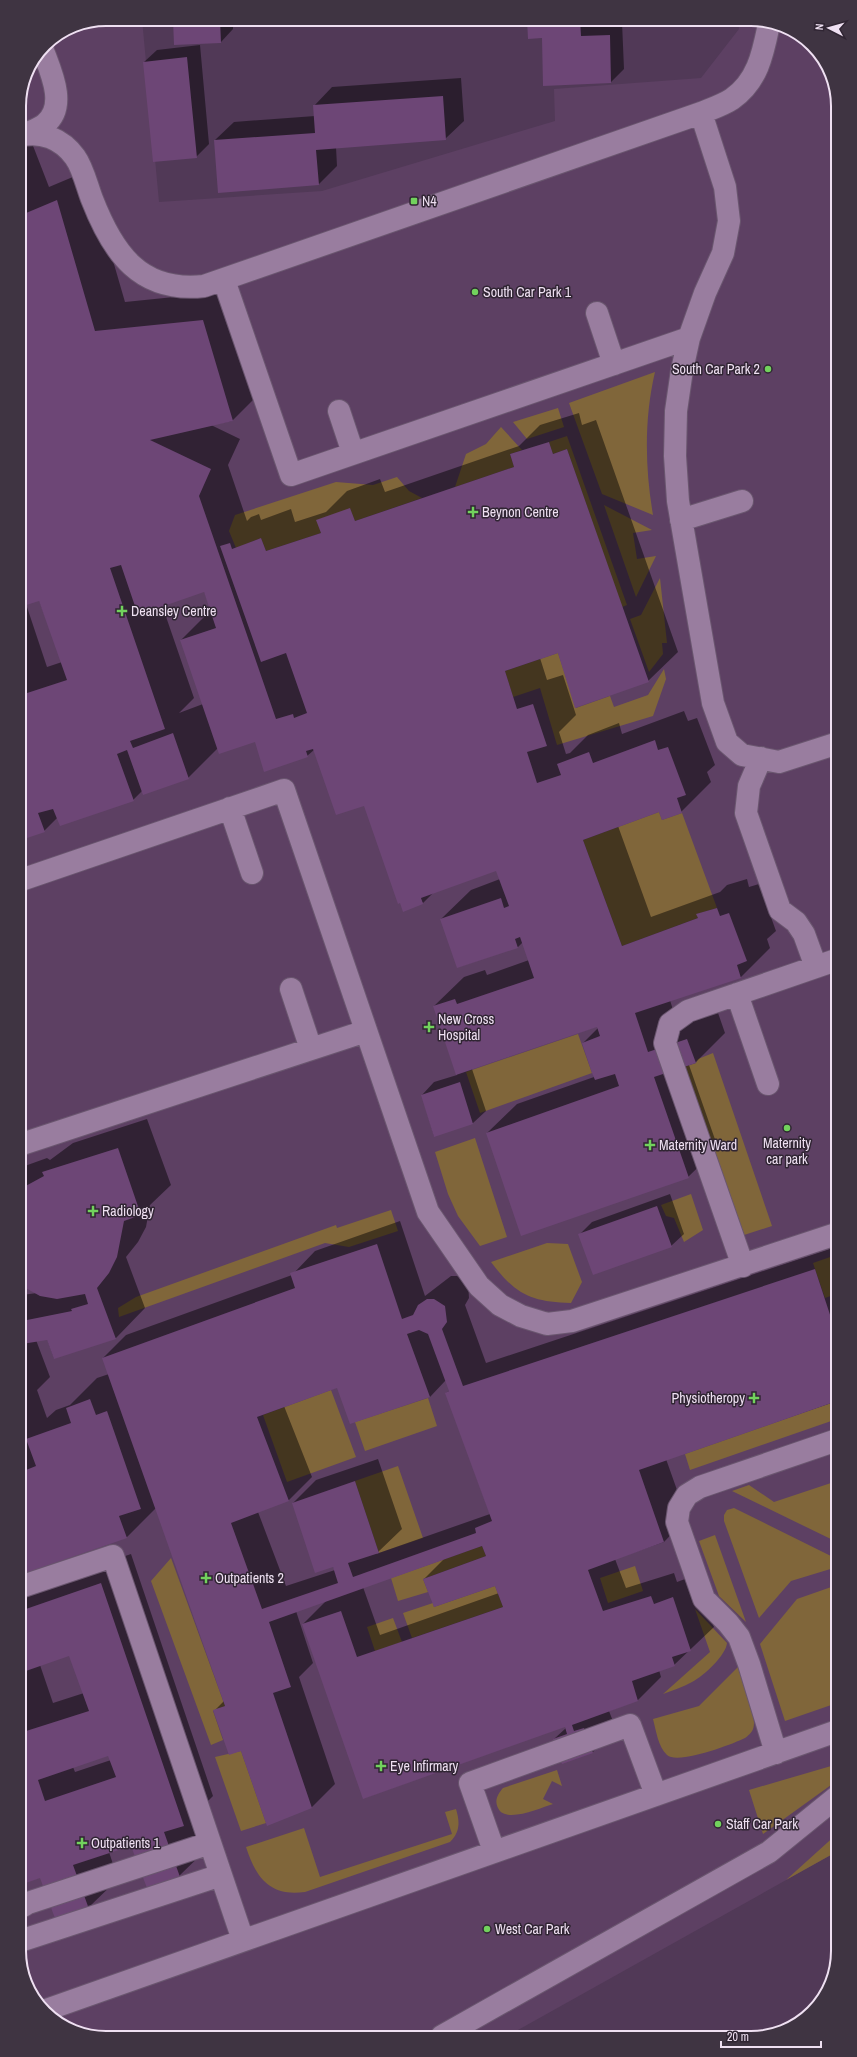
<svg xmlns="http://www.w3.org/2000/svg" width="857" height="2057" font-family="'Archivo Narrow',sans-serif">
<rect width="100%" height="100%" fill="#513957"/>
<!-- built -->
<path fill="#5d4063" d="M107,19H142L159,202L322,191L555,121L554,89L701,78L739,29L738,19H756L804,37L833,79L838,1851L509,2035L101,2038L53,2020L24,1978L19,101L26,73L45,44L73,26Z"/>
<!-- green -->
<path fill="#80663a" d="M655,372C644,419 645,468 653,515L602,494L569,403Z
M558,408L564,427L527,439L513,422Z
M501,427L522,450L510,454L514,467L455,487L466,454L486,444Z
M567,436L627,605L622,607L567,449L553,454L549,442Z
M397,477L409,491L422,498L355,521L350,509L317,520L321,533L266,551L261,538L236,548L229,531L235,515L336,482L373,485Z
M604,505L652,530L633,533L637,559L656,556L636,597Z
M660,578L667,643H662L663,654L649,672L630,619L641,615Z
M558,653L576,708L610,696L614,707L648,695L664,669L666,679L653,716L557,745L540,688L513,697L505,671Z
M659,812L662,820L682,813L717,908L697,914L698,918L622,946L583,840Z
M578,1034L592,1073L480,1113L466,1072Z
M713,1053L772,1226L744,1235L684,1067L696,1063L698,1059Z
M475,1138L507,1237L480,1246L458,1216L448,1194L435,1152Z
M691,1194L703,1230L684,1242L674,1218L666,1216L661,1205Z
M391,1210L398,1231L349,1247L325,1243L119,1317L118,1308L136,1297L336,1225L337,1228Z
M547,1243L568,1244L582,1282L571,1303C531,1302 515,1294 491,1262Z
M836,1255V1294L825,1298L813,1263Z
M331,1390L356,1457L287,1482L263,1415Z
M428,1398L437,1426L365,1451L355,1422Z
M837,1401V1419L690,1470L685,1454Z
M398,1466L423,1538L379,1553L355,1481Z
M837,1481V1542L732,1491L749,1485L774,1502Z
M734,1508L837,1559V1567L791,1581L759,1618L724,1521V1515L727,1510Z
M715,1535L746,1622L719,1596L699,1541Z
M482,1546L486,1556L423,1579L428,1592L398,1601L391,1578Z
M171,1558L225,1706L213,1711L223,1740L211,1745L151,1581Z
M635,1566L643,1591L608,1603L600,1578Z
M837,1585V1703L785,1721L760,1644L797,1599Z
M495,1586L503,1607L412,1638L403,1613L433,1603L434,1607Z
M695,1609L727,1643C726,1655 704,1676 692,1682C683,1687 673,1690 663,1694L710,1652Z
M393,1618L402,1642L375,1651L367,1627Z
M738,1667C742,1680 758,1717 753,1729C752,1732 748,1736 745,1738C733,1744 678,1765 667,1755C658,1747 656,1730 653,1719L699,1706Z
M241,1751L266,1823L241,1831L215,1757Z
M838,1764V1780L763,1834L749,1790Z
M557,1770L562,1786L552,1781L543,1799L553,1804C540,1808 505,1824 498,1808C494,1800 498,1794 503,1788Z
M456,1809C460,1822 460,1832 450,1842L305,1892C270,1897 256,1878 246,1847L304,1828L320,1877L452,1834L445,1812Z
M838,1833V1851L786,1880Z"/>
<!-- shadow -->
<path fill="#0007" fill-rule="evenodd" d="M174,19H233V29L221,42Z
M528,19H593L594,24L622,22L624,69L611,82L544,85L543,37Z
M200,45L209,144L196,157L144,62L157,50Z
M461,78L464,121L445,139L336,147L337,166L319,184L215,140L234,122L315,116L314,106L332,87Z
M30,138L49,187L87,171L125,302L233,291L262,391L232,421L211,425L240,439L228,465L247,521L251,517L259,514L261,520L291,509L295,522L326,512L347,491L380,479L385,492L519,446L540,425L579,413L582,425L596,420L678,652L648,681L558,652L540,658L547,680L563,675L576,715L559,732L566,754L570,753L588,735L619,723L622,734L684,711L688,721L697,718L715,765L707,772L711,782L681,812L660,811L618,826L651,917L720,892L727,885L747,879L749,887L759,884L776,931L767,939L770,948L741,977L670,1000L677,1023L717,1010L725,1033L695,1063L689,1065L718,1148L688,1177L487,1133L517,1104L594,1077L583,1043L598,1028V1026L472,1069L486,1111L473,1123L434,1136L422,1095L434,1082L457,1075L434,1006L464,977L485,970L487,975L529,960L523,942L518,947L458,967L441,919L471,890L500,879L497,869L434,892L423,903L365,804L314,750L307,756L255,740L218,748L188,778L142,791L133,800L58,817L44,831L21,839L19,142ZM204,591L211,610L181,640L203,704L179,713L194,698L162,605ZM39,600L62,662L47,667L26,604Z
M147,1119L171,1185L150,1205L146,1227L138,1242L126,1257L145,1308L116,1338L54,1358L47,1339L36,1340L50,1377L37,1390L47,1418L56,1410L70,1405L97,1378L109,1374L103,1358L126,1335L292,1275L315,1251L400,1221L425,1296L451,1276H457L468,1283L469,1298L465,1305L486,1363L836,1247L837,1401L666,1459L687,1518L664,1542L615,1559L626,1588L674,1573L677,1582L696,1575L714,1627L674,1665L659,1670L661,1677L638,1700L609,1711L616,1729L593,1752L562,1762L554,1739L566,1728L565,1726L364,1798L303,1624L327,1600L296,1611L313,1663L299,1677L335,1784L311,1808L242,1750L214,1711L224,1701L156,1508L127,1537L23,1572L22,1295L37,1293L22,1284V1167L47,1158L50,1160L73,1143ZM446,1380L450,1390L446,1393L490,1514L376,1554L402,1529L378,1459L316,1480L293,1503L335,1570L286,1586L258,1512L289,1500L312,1477L284,1406L338,1387L430,1397ZM444,1559L424,1579L496,1585L499,1593L380,1635L363,1587Z
M670,1194L684,1234L671,1246L580,1234L592,1222Z
M131,1554L213,1796L197,1812L209,1847L179,1876L132,1845L109,1852L118,1879L88,1908L41,1877L23,1883V1591ZM70,1654L84,1693L53,1703L40,1665ZM109,1754L111,1760L75,1772L73,1767Z"/>
<!-- building -->
<path fill="#6d4676" fill-rule="evenodd" d="M173,19H220L221,43L174,45Z
M527,19H580L581,36L610,35L611,83L543,86L542,38L528,39Z
M187,57L197,158L153,162L143,62Z
M443,96L446,140L316,150L319,185L218,193L214,140L315,133L313,105Z
M57,200L95,331L203,320L233,421L150,440L211,469L199,496L276,719L293,714L294,718L307,713L286,653L261,662L220,546L230,543L232,549L261,538L266,551L321,533L316,520L350,508L355,521L514,467L510,454L549,442L553,454L567,449L649,682L575,708L558,653L505,671L517,709L533,704L547,746L527,752L537,783L561,775L557,764L589,752L593,763L655,740L658,750L668,747L686,795L677,798L682,813L662,820L659,812L583,840L622,946L698,918L696,914L717,908L720,916L729,913L747,961L737,965L741,978L635,1013L648,1052L687,1039L696,1063L654,1077L689,1178L521,1236L486,1133L619,1086L615,1074L595,1080L592,1073L582,1043L600,1036L597,1027L456,1075L433,1006L455,999L457,1004L534,978L520,937L515,939L518,948L457,968L440,919L501,898L504,908L509,906L496,871L421,898L423,904L403,912L400,903L398,904L364,806L336,815L313,749L306,751L308,757L264,772L255,742L219,754L180,640L216,628L204,592L138,615L121,565L110,568L165,729L130,741L133,748L173,733L189,779L143,795L127,750L117,754L134,801L60,826L53,809L38,813L45,832L21,840V695L67,680L39,601L20,607L19,216Z
M460,1082L473,1124L434,1137L421,1095Z
M118,1148L141,1215L124,1221L117,1257L109,1273L97,1288L116,1339L54,1359L47,1340L22,1344V1321L72,1311L71,1309L88,1304L85,1294L57,1299L40,1296L22,1286V1188L44,1176L42,1172Z
M657,1206L672,1247L593,1275L578,1234Z
M377,1244L402,1319L413,1315L418,1305L427,1299H434L445,1306L447,1322L442,1329L463,1386L815,1269L836,1333L837,1401L639,1470L664,1542L588,1570L603,1611L651,1596L654,1604L673,1597L691,1651L672,1657L675,1666L632,1681L638,1701L572,1725L574,1731L584,1728L593,1753L562,1764L553,1739L567,1734L565,1727L363,1799L302,1624L341,1611L357,1657L503,1607L495,1586L434,1607L423,1579L486,1556L482,1546L269,1622L291,1687L273,1693L312,1808L267,1826L241,1751L229,1755L213,1710L225,1706L102,1358L295,1288L290,1273ZM419,1330L428,1334L449,1391L445,1393L492,1521L475,1528L476,1533L353,1577L348,1563L379,1553L355,1481L292,1503L315,1573L333,1567L338,1583L262,1609L231,1523L289,1501L257,1417L337,1388L350,1424L430,1397L407,1334Z
M90,1399L96,1415L107,1411L141,1509L119,1516L127,1538L23,1574L22,1461L26,1470L36,1466L26,1439L71,1423L66,1408Z
M101,1583L184,1826L164,1832L180,1877L147,1888L131,1846L73,1865L89,1909L56,1921L40,1878L23,1884V1732L89,1711L69,1656L23,1672V1610ZM108,1756L116,1777L45,1801L38,1780Z"/>
<g fill="none" stroke-linecap="round" stroke-linejoin="round">
<defs>
<path id="minor" d="M701,113L725,187L729,221L723,253L705,293L689,338L682,370L676,411L675,456L678,501L713,703L727,742L742,755L779,762L835,744
M26,134C32,131 40,128 45,124C68,106 50,70 42,48
M19,136C41,130 62,139 75,157C83,168 87,186 92,199C113,253 140,293 204,286L701,113C711,109 723,105 732,99C758,81 763,53 769,24
M224,280L291,475L689,338
M597,313L614,364
M339,411L353,453
M681,520L742,501
M761,758L749,786L746,813L780,910L796,922L804,934L816,967
M230,808L252,873
M21,880L284,790L428,1212L479,1286L500,1305L521,1316L547,1324L572,1321L836,1234
M291,989L311,1049
M737,994L768,1084
M22,1144L366,1031
M743,1266L665,1043L670,1024L688,1011L836,960
M23,1586L113,1556L243,1940
M776,1753L749,1664L739,1637L728,1623L704,1599L677,1522L679,1508L687,1495L700,1487L837,1440
M494,1851L470,1783L630,1725L656,1795
M23,1906L28,1903L210,1843
M23,1940L221,1875
M46,2010L837,1731
M442,2036L769,1852L838,1796"/>
</defs>
<!-- minor casing -->
<use href="#minor" stroke="#6a566f" stroke-width="24"/>
<!-- minor -->
<use href="#minor" stroke="#997d9f" stroke-width="22"/>
</g>
<!-- markers -->
<g fill="#72d25d" stroke="#302533" stroke-width="1.5">
<rect x="410" y="197" width="8" height="8" rx="2"/>
<circle cx="475" cy="292" r="4"/>
<circle cx="768" cy="369" r="4"/>
<path d="M471 506h4v4h4v4h-4v4h-4v-4h-4v-4h4z"/>
<path d="M120 605h4v4h4v4h-4v4h-4v-4h-4v-4h4z"/>
<path d="M427 1021h4v4h4v4h-4v4h-4v-4h-4v-4h4z"/>
<circle cx="787" cy="1128" r="4"/>
<path d="M648 1139h4v4h4v4h-4v4h-4v-4h-4v-4h4z"/>
<path d="M91 1205h4v4h4v4h-4v4h-4v-4h-4v-4h4z"/>
<path d="M752 1392h4v4h4v4h-4v4h-4v-4h-4v-4h4z"/>
<path d="M204 1572h4v4h4v4h-4v4h-4v-4h-4v-4h4z"/>
<path d="M379 1760h4v4h4v4h-4v4h-4v-4h-4v-4h4z"/>
<circle cx="718" cy="1824" r="4"/>
<path d="M80 1837h4v4h4v4h-4v4h-4v-4h-4v-4h4z"/>
<circle cx="487" cy="1929" r="4"/>
</g>
<g text-anchor="middle" stroke-width="3" stroke-linejoin="round" paint-order="stroke">
<!-- poi labels -->
<g font-size="14" fill="#efe0f2" stroke="#302533" text-anchor="start">
<text x="422" y="206">N4</text>
<text x="483" y="297">South Car Park 1</text>
<text x="760" y="374" text-anchor="end">South Car Park 2</text>
<text x="482" y="517">Beynon Centre</text>
<text x="131" y="616">Deansley Centre</text>
<text x="438" y="1024">New Cross<tspan x="438" dy="16">Hospital</tspan></text>
<text x="787" y="1148" text-anchor="middle">Maternity<tspan x="787" dy="16">car park</tspan></text>
<text x="659" y="1150">Maternity Ward</text>
<text x="102" y="1216">Radiology</text>
<text x="745" y="1403" text-anchor="end">Physiotheropy</text>
<text x="215" y="1583">Outpatients 2</text>
<text x="390" y="1771">Eye Infirmary</text>
<text x="726" y="1829">Staff Car Park</text>
<text x="91" y="1848">Outpatients 1</text>
<text x="495" y="1934">West Car Park</text>
</g>
</g>
<!-- crop -->
<path d="M0 0H857V2057H0ZM106 26H751A80 80 0 0 1 831 106V1951A80 80 0 0 1 751 2031H106A80 80 0 0 1 26 1951V106A80 80 0 0 1 106 26Z" fill="#3f3442" fill-rule="evenodd"/>
<path fill="none" stroke="#efe0f2" stroke-width="2" d="M106 26H751A80 80 0 0 1 831 106V1951A80 80 0 0 1 751 2031H106A80 80 0 0 1 26 1951V106A80 80 0 0 1 106 26Z"/>
<!-- north arrow -->
<g transform="translate(829 28) rotate(276)" stroke="#302533" stroke-width="3" paint-order="stroke">
<path d="M0-3L7 15L0 10L-7 15Z" fill="#efe0f2"/>
<text y="-6" font-size="11" font-weight="bold" text-anchor="middle" fill="#efe0f2">N</text>
</g>
<!-- scale -->
<path d="M721 2041v6h100v-6" fill="none" stroke="#efe0f2" stroke-width="2"/>
<text x="727" y="2041" font-size="12" fill="#efe0f2" stroke="#302533" stroke-width="3" paint-order="stroke">20 m</text>
</svg>
